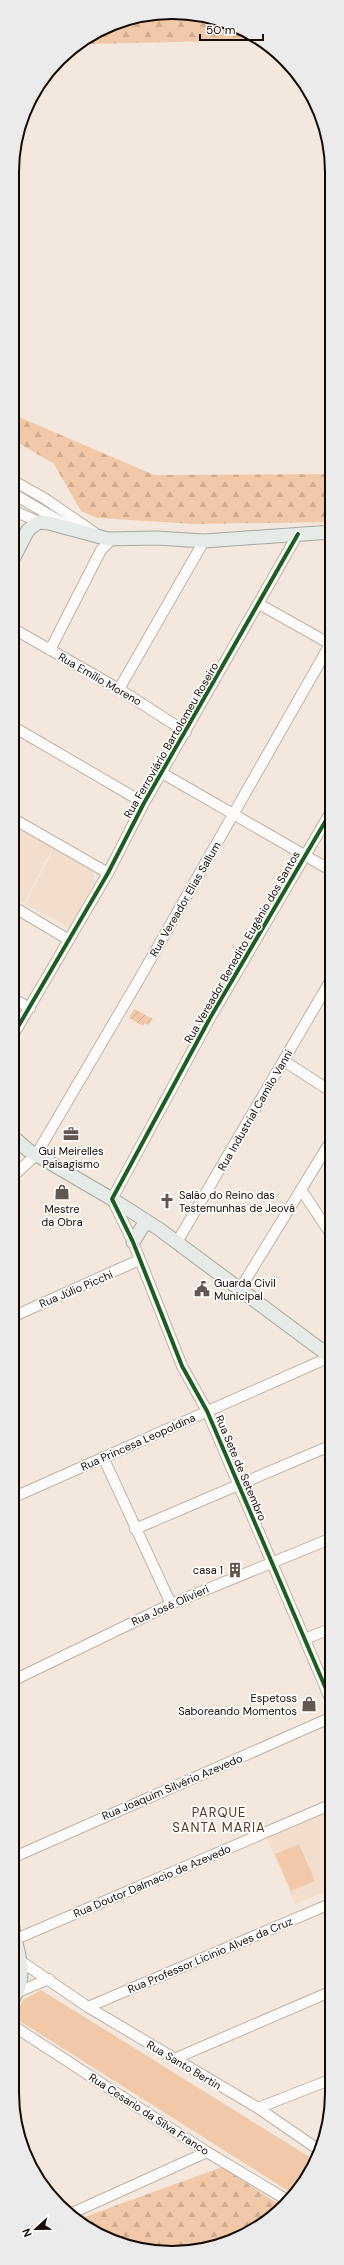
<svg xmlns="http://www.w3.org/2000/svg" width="344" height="2265" font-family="'DM Sans',sans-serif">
<defs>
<pattern id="forest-firs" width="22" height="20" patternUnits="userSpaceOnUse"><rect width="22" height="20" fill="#f2c9a8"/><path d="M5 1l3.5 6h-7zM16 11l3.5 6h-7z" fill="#cfab8f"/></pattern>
<pattern id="garden-furrows" width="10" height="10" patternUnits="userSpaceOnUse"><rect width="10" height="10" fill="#f2c9a8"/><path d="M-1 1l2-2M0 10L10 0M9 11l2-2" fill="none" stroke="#cfab8f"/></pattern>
</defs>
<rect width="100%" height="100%" fill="#f4e7dd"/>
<!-- built -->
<path fill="#f3decd" d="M12,825L53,847L24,903L12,897Z
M54,848L92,869L94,875V883L71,925L68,927L25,904Z
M332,1810V1889L295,1904L266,1836Z"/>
<!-- forest -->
<path fill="url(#forest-firs)" d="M183,12L243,28L259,40L88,44L54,68L67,52L121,20Z
M12,234L19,295L12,327Z
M12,403L19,417L154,475L332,474V522L195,524L97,518L81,511L54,464L12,439Z
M222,2167L283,2207L278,2213L224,2244L162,2253L111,2241L83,2222L82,2218Z"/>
<!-- garden -->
<path fill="url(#garden-furrows)" d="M134,1009L153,1019L149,1025L145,1023L143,1026L129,1018Z"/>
<!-- pitch -->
<path fill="#f2c9a8" d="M299,1844L315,1881L291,1891L275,1854Z
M41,1990L316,2161V2164L293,2194L15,2018L23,2000Z"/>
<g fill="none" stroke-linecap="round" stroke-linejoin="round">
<defs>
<path id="minor" d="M12,480L44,498L95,533
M12,493L66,525
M12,510L39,522
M259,604L332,645
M12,628L119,689L186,732
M50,650L101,550L112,539
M119,689L204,541
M12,726L144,803
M162,773L332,871
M332,810L210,1018L112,1199L133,1242L182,1366L207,1411L332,1703
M12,818L108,873
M12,906L69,940
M12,998L30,1008
M12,1037L108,873L144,803L298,534
M284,1061L332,1092
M12,1177L36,1155L141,976L332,641
M302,1191L332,1236
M177,1242L332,978
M240,1289L332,1139
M12,1317L139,1260
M103,1457L171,1604
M12,1498L330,1357
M135,1529L332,1445
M305,1639L332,1628
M12,1681L171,1604L332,1538
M12,1858L332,1717
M16,1939L332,1804
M22,1962L88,2007L258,2108L319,2150
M18,1992L49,1979
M88,2007L332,1903
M12,2025L207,2152L287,2200
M174,2059L332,1991
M258,2108L332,2079
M70,2214L207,2152"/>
<path id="major" d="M12,561L28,530L39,522L49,523L108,539L156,538L204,541L332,532
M12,1136L28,1150L112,1199L159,1229L332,1358
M133,1242L146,1221
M12,1633V1587
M12,2001C32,1969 13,1950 12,1918"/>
</defs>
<!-- minor casing -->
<use href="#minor" stroke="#c0b3a9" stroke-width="12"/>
<!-- major casing -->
<use href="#major" stroke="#a5a9a2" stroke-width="15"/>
<!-- minor -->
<use href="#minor" stroke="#fdfbfa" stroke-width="10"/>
<!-- major -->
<use href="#major" stroke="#e6ebe8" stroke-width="13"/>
<defs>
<path id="cycleway" d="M332,810L210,1018L112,1199L133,1242L182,1366L207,1411L332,1703
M12,1037L108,873L144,803L298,534"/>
</defs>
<!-- cycleway casing -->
<use href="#cycleway" stroke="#fff" stroke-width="6"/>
<!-- cycleway -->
<use href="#cycleway" stroke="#1b5e20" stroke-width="4"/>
</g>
<!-- icons -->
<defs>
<symbol id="office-bare" viewBox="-9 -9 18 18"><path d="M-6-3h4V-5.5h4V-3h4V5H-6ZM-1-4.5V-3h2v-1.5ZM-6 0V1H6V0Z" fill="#64574f" stroke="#fff" stroke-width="2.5" paint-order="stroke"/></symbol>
<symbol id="shop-bare" viewBox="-9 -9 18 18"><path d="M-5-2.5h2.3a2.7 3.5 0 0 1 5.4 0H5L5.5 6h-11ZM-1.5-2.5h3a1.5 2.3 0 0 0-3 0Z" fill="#64574f" stroke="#fff" stroke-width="2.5" paint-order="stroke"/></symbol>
<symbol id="church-bare" viewBox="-9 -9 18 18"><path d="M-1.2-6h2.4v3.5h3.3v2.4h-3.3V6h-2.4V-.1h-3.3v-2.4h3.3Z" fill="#64574f" stroke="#fff" stroke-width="2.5" paint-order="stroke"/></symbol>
<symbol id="civic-bare" viewBox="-9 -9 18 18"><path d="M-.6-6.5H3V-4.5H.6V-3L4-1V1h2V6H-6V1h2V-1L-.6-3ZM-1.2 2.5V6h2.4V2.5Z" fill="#64574f" stroke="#fff" stroke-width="2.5" paint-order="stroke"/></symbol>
<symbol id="building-bare" viewBox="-9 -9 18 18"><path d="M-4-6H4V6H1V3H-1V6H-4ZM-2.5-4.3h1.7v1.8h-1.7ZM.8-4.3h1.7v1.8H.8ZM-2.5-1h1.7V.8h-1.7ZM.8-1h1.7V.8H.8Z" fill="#64574f" stroke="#fff" stroke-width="2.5" paint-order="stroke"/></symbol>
</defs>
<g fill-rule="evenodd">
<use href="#office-bare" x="60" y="1123" width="22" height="22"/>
<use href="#shop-bare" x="51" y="1181" width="22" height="22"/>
<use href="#church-bare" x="156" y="1190" width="22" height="22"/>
<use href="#civic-bare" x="191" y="1278" width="22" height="22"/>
<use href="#building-bare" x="224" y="1559" width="22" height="22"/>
<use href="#shop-bare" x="298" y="1693" width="22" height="22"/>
</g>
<g text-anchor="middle" stroke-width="3.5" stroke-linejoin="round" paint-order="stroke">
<!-- street labels -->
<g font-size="11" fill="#170a02" stroke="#fff">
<text transform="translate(100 679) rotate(30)" y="4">Rua Emilio Moreno</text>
<text transform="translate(171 740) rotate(-60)" y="4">Rua Ferroviário Bartolomeu Roseiro</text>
<text transform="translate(185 899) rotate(-60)" y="4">Rua Vereador Elias Sallum</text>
<text transform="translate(242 947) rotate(-60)" y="4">Rua Vereador Benedito Eugênio dos Santos</text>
<text transform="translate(255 1110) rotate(-60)" y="4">Rua Industrial Camilo Vanni</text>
<text transform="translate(76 1289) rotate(-23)" y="4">Rua Júlio Picchi</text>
<text transform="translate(138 1442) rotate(-24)" y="4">Rua Princesa Leopoldina</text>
<text transform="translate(241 1468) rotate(67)" y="4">Rua Sete de Setembro</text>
<text transform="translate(170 1605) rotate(-24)" y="4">Rua José Olivieri</text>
<text transform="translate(172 1787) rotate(-23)" y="4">Rua Joaquim Silvério Azevedo</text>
<text transform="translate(152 1881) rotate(-23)" y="4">Rua Doutor Dalmacio de Azevedo</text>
<text transform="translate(210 1955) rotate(-23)" y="4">Rua Professor Licinio Alves da Cruz</text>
<text transform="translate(184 2065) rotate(31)" y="4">Rua Santo Bertin</text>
<text transform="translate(149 2114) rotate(33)" y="4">Rua Cesario da Silva Franco</text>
</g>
<!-- poi labels -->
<g font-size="11" fill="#170a02" stroke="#fff">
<text x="71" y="1155">Gui Meirelles<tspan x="71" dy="13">Paisagismo</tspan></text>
<text x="179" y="1199" text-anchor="start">Salão do Reino das<tspan x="179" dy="13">Testemunhas de Jeová</tspan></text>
<text x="62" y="1213">Mestre<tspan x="62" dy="13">da Obra</tspan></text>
<text x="214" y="1287" text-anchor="start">Guarda Civil<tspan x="214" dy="13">Municipal</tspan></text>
<text x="223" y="1574" text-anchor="end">casa 1</text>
<text x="297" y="1702" text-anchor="end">Espetoss<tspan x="297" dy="13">Saboreando Momentos</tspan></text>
</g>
<!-- quarter labels -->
<g font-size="13" letter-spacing="1" fill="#56361c" stroke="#fff">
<text x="219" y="1817">PARQUE<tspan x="219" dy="15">SANTA MARIA</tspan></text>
</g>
</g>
<!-- crop -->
<path d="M0 0H344V2265H0ZM172 19H172A153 153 0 0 1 325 172V2093A153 153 0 0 1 172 2246H172A153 153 0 0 1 19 2093V172A153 153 0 0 1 172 19Z" fill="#ecebeb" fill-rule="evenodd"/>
<path fill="none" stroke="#170a02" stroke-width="2" d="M172 19H172A153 153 0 0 1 325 172V2093A153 153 0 0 1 172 2246H172A153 153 0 0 1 19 2093V172A153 153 0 0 1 172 19Z"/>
<!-- north arrow -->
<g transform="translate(36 2229) rotate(248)" stroke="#ffffff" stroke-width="3" paint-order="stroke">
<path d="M0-3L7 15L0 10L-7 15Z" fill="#170a02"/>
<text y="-6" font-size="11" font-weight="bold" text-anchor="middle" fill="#170a02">N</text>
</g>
<!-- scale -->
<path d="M200 34v6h63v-6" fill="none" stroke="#170a02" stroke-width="2"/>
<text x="206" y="34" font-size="12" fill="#170a02" stroke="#ffffff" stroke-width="3" paint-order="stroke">50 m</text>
</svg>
